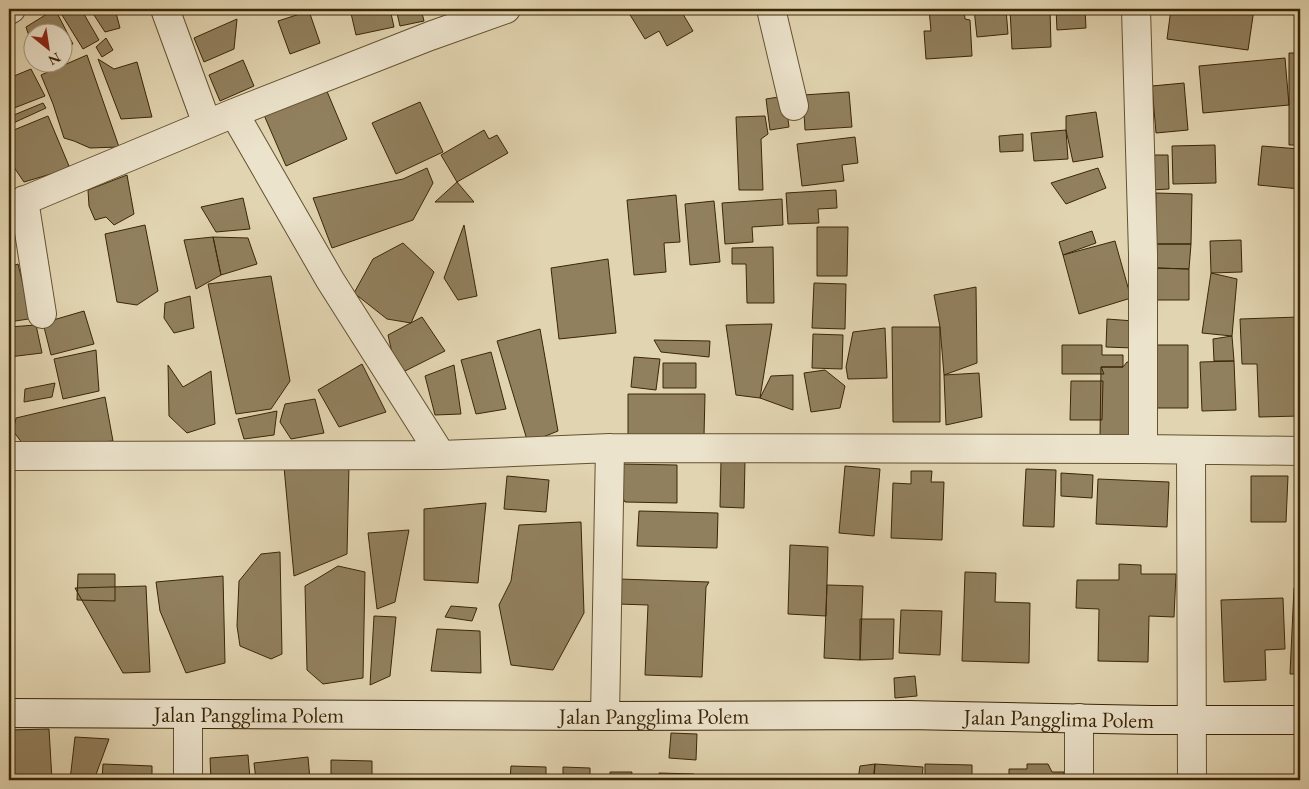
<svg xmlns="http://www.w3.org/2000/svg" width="1309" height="789" font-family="'EB Garamond',serif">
<rect width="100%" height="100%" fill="#e1d4b0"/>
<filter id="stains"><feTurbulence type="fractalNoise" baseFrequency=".004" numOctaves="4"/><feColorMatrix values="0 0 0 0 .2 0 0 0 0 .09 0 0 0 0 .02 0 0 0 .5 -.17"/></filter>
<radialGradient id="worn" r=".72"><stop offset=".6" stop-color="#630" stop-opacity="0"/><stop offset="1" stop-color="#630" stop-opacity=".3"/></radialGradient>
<!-- building -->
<path fill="#91805e" stroke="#3b2606" d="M55,9L73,44L62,47V32H32V45L26,27Z
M77,9H81L99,40L83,49L62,15Z
M113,9H115L120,28L105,32L94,15Z
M350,9H390L394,27L356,35Z
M396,9H421L424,21L400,26Z
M629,9H680L693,31L667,46L659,31L645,39L627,10Z
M929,9H964L965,19L970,20L972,56L926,59L924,31H931Z
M974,9H1006L1008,34L977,37Z
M1010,9H1050L1051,47L1012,49Z
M1056,9H1085L1086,28L1057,30Z
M1171,9H1254L1248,50L1167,39Z
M309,11L320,43L290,54L278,21Z
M237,19L234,49L204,62L194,38Z
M106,38L113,50L102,57L96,47Z
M1289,53H1300V145H1289Z
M87,55L119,147L90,148L74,141L64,138L53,104L41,75Z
M1285,58L1289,105L1203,113L1199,66Z
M98,59L114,69L137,62L152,117L121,119Z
M243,60L254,86L220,101L209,75Z
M31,69L45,96L9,110V78Z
M1184,83L1188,130L1156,133L1152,86Z
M326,89L347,139L286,166L264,115Z
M849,92L852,127L805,130L803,95Z
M785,96L789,127L770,130L766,99Z
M420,102L443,152L396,174L372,123Z
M43,103L46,108L9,125V117Z
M1096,112L1103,157L1073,162L1066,130V116Z
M48,116L69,166L61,171L24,182L9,160V132Z
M765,116L768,134L761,139L763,190H739L736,117Z
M484,130L489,139L497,135L508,153L457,182L441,155Z
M1066,130L1068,159L1034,161L1031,133Z
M1023,134V151L1000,152L999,136Z
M855,137L858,163L842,165L844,181L802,186L797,144Z
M1215,145L1216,183L1173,184L1172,146Z
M1262,146L1300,149V189L1258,185Z
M1150,155H1168L1169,189L1151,190Z
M427,168L433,183L413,220L332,248L313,198L403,179Z
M1098,168L1106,188L1066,204L1051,183Z
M127,175L134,214L114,225L106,217L95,220L89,206L88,190Z
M457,182L474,202H435Z
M836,190L837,208L818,209L819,223L788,224L786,193Z
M1156,193L1192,194L1191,244H1155Z
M676,195L680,242L664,243L666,272L634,275L627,200Z
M243,198L250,229L216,232L201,207Z
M782,199L783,225L752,227L753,242L725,244L722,203Z
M714,201L720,262L690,265L685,204Z
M145,225L158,291L137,305L117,302L105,234Z
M464,225L477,296L458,300L444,278Z
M817,227H848L847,276H817Z
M1092,231L1096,243L1063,255L1059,242Z
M213,237L248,238L257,264L221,275Z
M213,237L221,275L196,289L184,240Z
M1241,240L1242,272L1211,273L1210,241Z
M1115,241L1131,298L1079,314L1063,255Z
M403,243L434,272L411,323L387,319L354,293L373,259Z
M1155,244H1191L1189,269L1156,268Z
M773,247L774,303H747L746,264H732V248Z
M608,259L616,333L559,339L551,268Z
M18,264L26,297L35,318L9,322V267Z
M1156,268L1189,269V300H1154Z
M1211,273L1237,279L1232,336L1202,333Z
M271,276L290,381L271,409L236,414L208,284Z
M814,283L846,284L845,329L812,328Z
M976,287L977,363L944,375L940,327L934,295Z
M190,296L194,328L174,333L164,318L165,303Z
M84,311L94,344L51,355L43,323Z
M422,317L445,351L397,375L388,335Z
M1299,317L1300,416L1259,417L1257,364H1242L1240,319Z
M1107,319L1134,321L1133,348L1106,347Z
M772,324L760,398L736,395L726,325Z
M36,325L42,353L9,357V327Z
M892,327H940V422H893Z
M885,328L887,378L848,379L846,367L853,332Z
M540,329L558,431L528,443L497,341Z
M813,334L843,335L842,369L812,368Z
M1232,336L1234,361H1214L1213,339Z
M654,340L710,341L709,357L661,352Z
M1062,345H1102V355H1123V367H1101L1104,374H1062Z
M1153,345H1188V408H1152Z
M96,350L99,391L63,399L54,359Z
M491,352L506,409L476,414L461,360Z
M634,357L660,359L656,390L631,387Z
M1234,361L1236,410L1202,411L1200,362Z
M1127,362H1137V436H1100L1101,367H1123Z
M663,363H696V388H663Z
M362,364L386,412L339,427L318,390Z
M168,365L183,387L211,371L215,424L187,433L169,416Z
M454,365L461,414L435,415L425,376Z
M825,370L845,386L840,408L811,412L804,373Z
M979,373L982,417L946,425L944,375Z
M793,375V410L760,398L771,376Z
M1071,381H1103L1102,420H1070Z
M55,383L52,397L24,402L25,389Z
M628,394H705L704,436L628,435Z
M105,397L113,441L26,448L13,431L16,418Z
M315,399L324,433L291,439L280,422L285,404Z
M277,411L274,435L244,439L238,419Z
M721,460L745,461L744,508L720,507Z
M622,464L677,465V503L625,502L615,483Z
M349,466L347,554L294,576L284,467Z
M845,466L880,469L874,536L839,533Z
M1026,469L1056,470L1054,527L1023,526Z
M911,471H932L931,482H944L942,540L891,538L893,483L911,484Z
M1061,473L1093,475L1092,498L1061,496Z
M507,476L549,480L546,512L504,509Z
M1251,476H1288L1286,522H1251Z
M1098,479L1169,482L1167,527L1096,524Z
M486,503L478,583L424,580V509Z
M639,511L718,513L717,548L637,546Z
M581,522L584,613L553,670L511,665L499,605L511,581L519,525Z
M409,530L395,602L377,609L368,533Z
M790,545L828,547L826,616L788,614Z
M280,552L282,654L271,659L240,646L237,626L239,581L261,554Z
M1119,564L1141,565V574H1176L1174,617L1149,616L1148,662L1098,661L1099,609L1076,608L1077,580H1119Z
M338,566L365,572L363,678L323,684L307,670L305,586Z
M965,572L996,573L995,602L1030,603L1029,663L962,661Z
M9,574L14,663H9Z
M78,574H115V601L77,600Z
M223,576L225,663L186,673L160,611L156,582Z
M619,579L709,582L706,587L702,677L645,675L648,605L618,604Z
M827,585L863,586L860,660L824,658Z
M146,586L150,672L123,673L75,588Z
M1294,588L1300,589V674H1290Z
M1283,598L1285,649L1265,650L1266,680L1224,682L1221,600Z
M451,606L477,608L472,621L445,617Z
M901,610L942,611L940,655L899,653Z
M374,616L396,617L390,676L370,685Z
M860,619H894L893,659L860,660Z
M437,629L480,631L481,673L431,671Z
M915,676L917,696L895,698L894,678Z
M49,729L52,780H10L9,730Z
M671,733L697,734L696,760L669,758Z
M75,737L109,739L94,780H70Z
M248,755L250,779L211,780L210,758Z
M308,757L310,780H256L254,763Z
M331,760L372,761V780H331Z
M103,764L152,766V780H102Z
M875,764L923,767L922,780H874Z
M875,764L873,780H858L860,766Z
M925,764L972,765V780H925Z
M1027,764H1048L1052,772H1064V780H1009V769H1027Z
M511,766L546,767V780H510Z
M563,767L590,768V780H563Z
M610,772H632L631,780H610Z
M659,773L694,774V780H659Z
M738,775L760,777L761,780H732Z
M432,778H459V780H432Z"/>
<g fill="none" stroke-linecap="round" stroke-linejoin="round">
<defs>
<path id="street" d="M165,9L207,124
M771,9L794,106
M1136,9L1143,254V449
M9,10L11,9
M234,113L330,280L441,455
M24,200L42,314
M9,207L234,113L430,36L506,9
M1191,450L1192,780
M9,456L441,455L610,448L1143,449L1300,451
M605,716L610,448
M188,780V714
M1079,780V718"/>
<g id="secondary">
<path id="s1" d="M9,713L605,716L908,715L1151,720H1300"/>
</g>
</defs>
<!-- street casing -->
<use href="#street" stroke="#645230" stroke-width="30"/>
<!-- secondary casing -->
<use href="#secondary" stroke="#3b2606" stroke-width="30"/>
<!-- street -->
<use href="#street" stroke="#ece3cc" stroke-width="28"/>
<!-- secondary -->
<use href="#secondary" stroke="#ece3cc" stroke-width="28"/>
</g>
<g text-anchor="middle" stroke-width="4.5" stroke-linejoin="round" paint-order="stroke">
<!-- street labels -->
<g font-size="22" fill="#3b2606" stroke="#ece3cc">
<text dy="8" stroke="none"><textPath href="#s1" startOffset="240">Jalan Pangglima Polem</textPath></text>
<text dy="8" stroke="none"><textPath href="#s1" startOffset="645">Jalan Pangglima Polem</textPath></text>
<text dy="8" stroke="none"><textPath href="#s1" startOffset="1050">Jalan Pangglima Polem</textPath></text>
</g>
</g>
<!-- margin -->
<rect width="1309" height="789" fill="none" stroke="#e1d4b0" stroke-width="30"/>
<rect x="10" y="10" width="1289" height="769" fill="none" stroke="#3b2606" stroke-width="2.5"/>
<rect x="15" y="15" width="1279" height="759" fill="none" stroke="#3b2606"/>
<!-- north arrow -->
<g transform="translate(48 48) rotate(150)"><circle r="24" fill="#ece3cc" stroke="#a5977d"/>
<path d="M0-4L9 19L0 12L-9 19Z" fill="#8f2418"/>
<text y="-8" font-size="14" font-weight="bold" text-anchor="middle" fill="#3b2606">N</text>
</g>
<rect width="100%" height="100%" filter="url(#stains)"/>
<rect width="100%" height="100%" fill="url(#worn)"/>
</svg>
